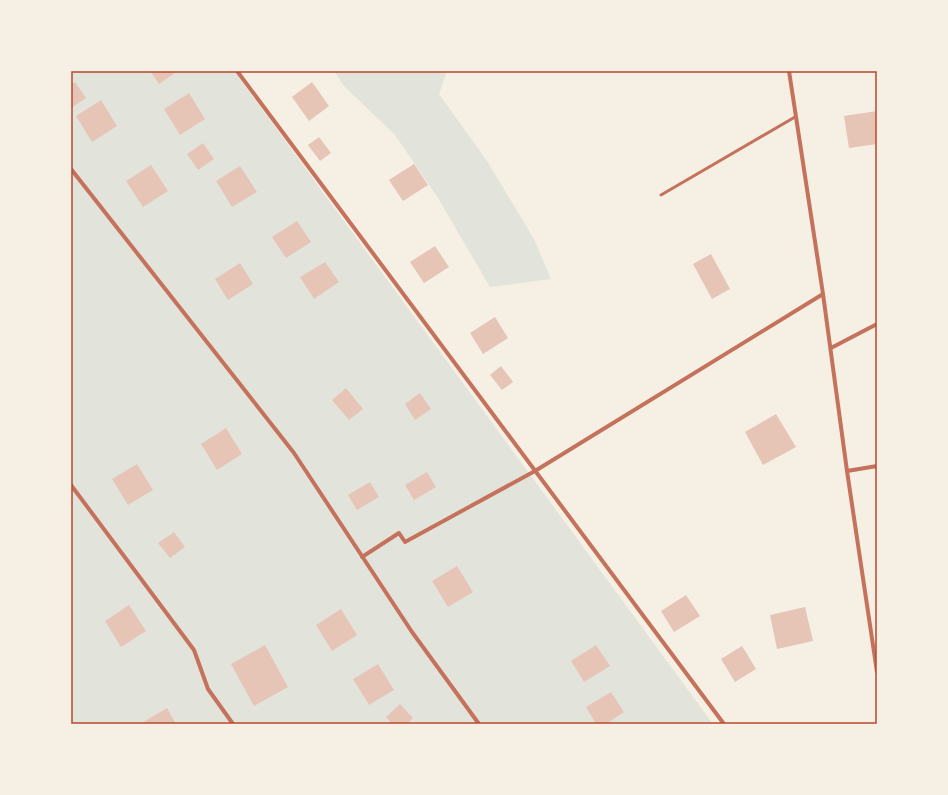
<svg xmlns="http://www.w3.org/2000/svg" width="948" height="795" font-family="'Golos Text',sans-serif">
<rect width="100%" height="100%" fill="#f6efe4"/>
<!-- green -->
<path fill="#e2e4dc" d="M71,71H234L713,724H71Z
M334,71H447L439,94L487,161L534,239L551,279L490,287L438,198L395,135L344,86Z"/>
<!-- building -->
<path fill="#e6c5b7" d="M150,71H174L175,73L159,84Z
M75,82L86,98L71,108V85Z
M312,82L329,106L309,121L292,97Z
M189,93L205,119L180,135L164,109Z
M101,100L117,126L92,142L76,116Z
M877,111V144L849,148L844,116Z
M319,137L331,153L320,161L308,145Z
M203,143L214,159L198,170L187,154Z
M414,164L428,185L403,201L389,180Z
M151,165L168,191L143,207L126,181Z
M240,166L257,192L232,207L216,181Z
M297,221L311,242L286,258L272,237Z
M435,246L449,267L424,283L410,262Z
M711,254L730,289L712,299L693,264Z
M325,262L339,282L314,299L300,277Z
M240,263L253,284L228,300L215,279Z
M495,317L508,338L483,354L470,333Z
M501,366L513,382L502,390L490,375Z
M346,388L363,409L349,420L332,400Z
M420,393L431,409L415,420L405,404Z
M776,414L796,447L763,465L745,432Z
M226,428L242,454L217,470L201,444Z
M137,464L153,490L128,505L112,479Z
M427,472L436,487L414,500L405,485Z
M370,482L379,497L357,510L348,495Z
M174,532L185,547L170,558L158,543Z
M457,566L473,592L448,607L432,581Z
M686,595L700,616L674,632L661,611Z
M129,605L146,631L121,647L105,621Z
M805,607L813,641L777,649L770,615Z
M341,609L357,635L332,651L316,625Z
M265,645L288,687L254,706L231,664Z
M596,645L610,666L584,682L571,661Z
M742,646L756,669L735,682L721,659Z
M378,664L394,690L369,705L353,679Z
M611,692L624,712L606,724H596L586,707Z
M400,704L413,718L407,724H392L386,717Z
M167,708L176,724H140Z"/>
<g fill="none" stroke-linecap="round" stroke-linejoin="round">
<!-- service -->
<path stroke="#c5725c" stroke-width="3" d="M661,195L795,117"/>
<!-- minor -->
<path stroke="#c5725c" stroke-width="4" d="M237,71L724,724
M789,71L823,294L847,471L877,672
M71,169L294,453L412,632L479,724
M831,348L877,324
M847,471L877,466
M71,485L194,650L208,689L233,724
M362,557L399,533L405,542L535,471L823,294"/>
</g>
<!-- border -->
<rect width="948" height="795" fill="none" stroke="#f6efe4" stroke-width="144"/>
<rect x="72" y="72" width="804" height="651" fill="none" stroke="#b5482f" stroke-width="1.5"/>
</svg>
